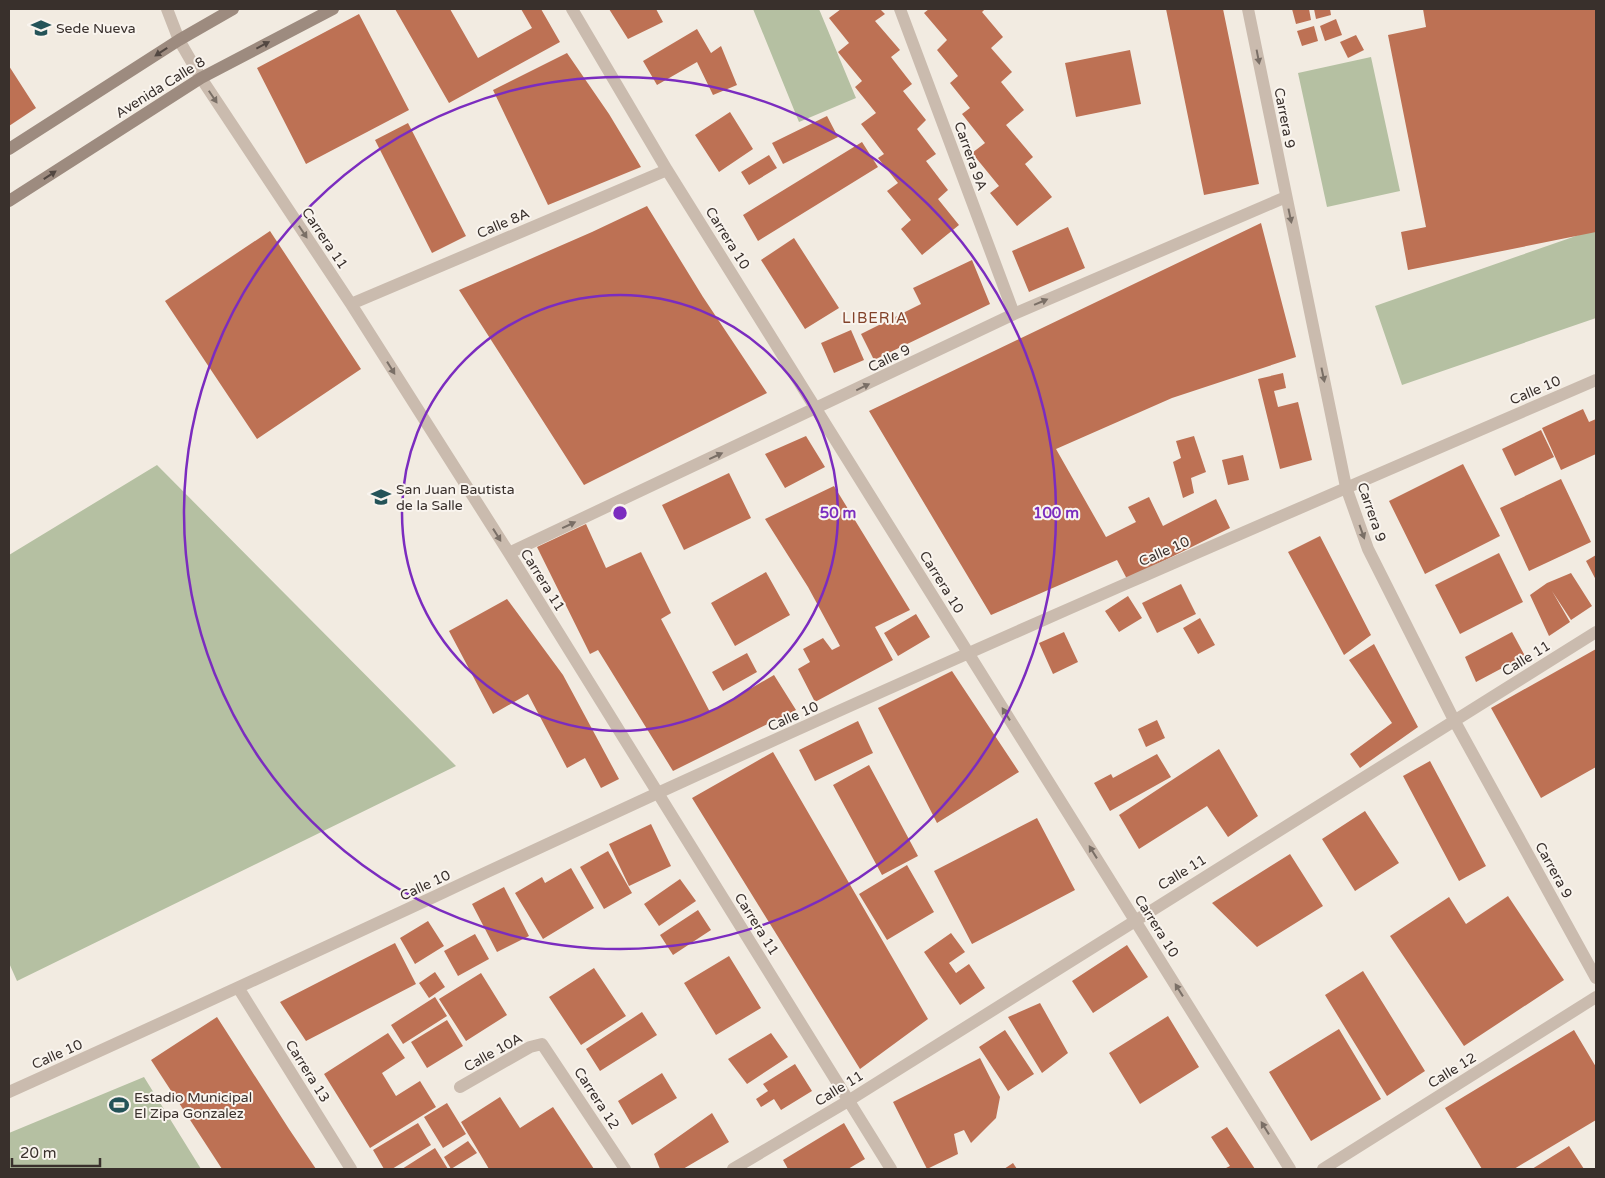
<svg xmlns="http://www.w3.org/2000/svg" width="1605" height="1178" font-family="'Varela Round',sans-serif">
<rect width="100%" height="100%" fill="#f2ebe1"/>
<!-- green -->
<path fill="#b5c0a2" d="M753,9H819L856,98L799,122Z
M1371,57L1400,191L1327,207L1298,73Z
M1596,229V318L1402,385L1375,306Z
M157,465L456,766L17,981L9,963V555Z
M144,1077L201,1169H9V1133Z"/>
<!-- building -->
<path fill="#bd7154" d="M395,9H450L478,58L532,28L521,9H541L560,42L449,103Z
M609,9H656L663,22L628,39Z
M841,9H880L885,14L875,21L900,50L891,57L912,84L903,91L926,120L917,129L936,154L926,161L948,190L938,199L959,225L922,255L901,229L911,220L887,191L898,183L878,158L884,154L861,124L876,113L855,87L862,81L838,52L849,43L829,18Z
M929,9H985L982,12L1003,37L991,48L1012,72L1001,82L1024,110L1006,125L1033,157L1025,164L1052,197L1017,226L990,193L999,186L972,153L985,143L962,114L970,108L950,83L958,76L937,50L947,40L924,13Z
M1166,9H1223L1259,184L1204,195Z
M1292,9H1309L1311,20L1296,24Z
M1314,9H1330L1331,15L1316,19Z
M1423,9H1596V232L1408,270L1401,232L1426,227L1388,35L1426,27Z
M359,14L409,110L306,164L257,68Z
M1336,19L1342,35L1325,41L1320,26Z
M1314,26L1318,41L1302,46L1297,31Z
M697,29L711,53L721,46L737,85L713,95L697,62L657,85L643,61Z
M1356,35L1364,50L1348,58L1340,42Z
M1130,50L1141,104L1076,117L1065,63Z
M567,53L609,114L641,167L548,205L493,90Z
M9,66L36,108L9,126Z
M730,112L753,149L719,172L695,135Z
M827,116L838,137L783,164L772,143Z
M408,123L466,236L432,253L375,140Z
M862,142L878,167L758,241L743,215Z
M769,155L777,168L749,185L741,172Z
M647,206L703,297L767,393L584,485L459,290L592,232Z
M1261,223L1296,357L1172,398L1056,449L1106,537L1136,522L1128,507L1149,497L1163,526L1216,499L1230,528L1127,579L1117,560L991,615L869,411Z
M1068,227L1085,268L1029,292L1012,251Z
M270,231L361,369L257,439L165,301Z
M794,238L839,308L805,329L761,260Z
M972,260L990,304L874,360L861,334L921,304L913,288Z
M851,330L864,360L834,373L821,343Z
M1283,373L1286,388L1274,391L1278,407L1298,402L1312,460L1280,469L1258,379Z
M1583,409L1589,422L1596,419V454L1561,470L1542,428Z
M1541,430L1554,457L1515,476L1502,449Z
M806,436L825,467L785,488L765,454Z
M1194,436L1206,472L1191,478L1194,493L1183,498L1173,462L1181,458L1176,441Z
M1243,455L1249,480L1228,485L1222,460Z
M1463,464L1500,536L1425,574L1389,501Z
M729,473L751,518L684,550L662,505Z
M1561,479L1591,542L1529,571L1500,508Z
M834,486L910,610L875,627L893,660L815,702L798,669L810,662L803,649L823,638L832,650L840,646L808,587L765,519Z
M586,524L606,568L641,552L671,613L661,619L710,712L774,675L796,710L673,771L598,650L590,654L537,547Z
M1320,536L1371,635L1344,655L1288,552Z
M1499,553L1523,602L1460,634L1435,585Z
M1596,555V580L1586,561Z
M766,572L790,615L735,646L711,603Z
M1571,573L1592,606L1571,620L1552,591L1570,622L1549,636L1530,595L1547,583Z
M1181,584L1196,614L1157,633L1142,603Z
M1128,596L1142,618L1119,632L1105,611Z
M507,599L563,675L619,779L601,788L585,758L567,768L528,694L493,714L449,631Z
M916,614L930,637L898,656L884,633Z
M1200,618L1215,645L1198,654L1183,628Z
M1064,632L1078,662L1053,674L1039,643Z
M1512,632L1525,656L1476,682L1465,657Z
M1374,644L1418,727L1360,768L1350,754L1392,723L1349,660Z
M1596,649V767L1541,798L1491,708Z
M747,653L757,672L723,691L712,672Z
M952,671L1019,772L937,823L878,708Z
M1157,720L1165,738L1146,747L1138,729Z
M858,721L873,753L815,781L799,750Z
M1219,749L1258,816L1228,837L1207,806L1139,849L1119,815Z
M773,752L928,1019L860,1069L692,798Z
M1157,754L1171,777L1110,811L1094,783L1111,774L1113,778Z
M1430,761L1486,866L1459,881L1403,776Z
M869,765L918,856L882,875L833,785Z
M1365,811L1399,863L1355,891L1322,839Z
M1037,818L1075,890L972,944L934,871Z
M651,824L671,866L629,886L609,844Z
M608,851L632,893L604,909L580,867Z
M1290,854L1323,906L1257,947L1212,903Z
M907,865L934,912L887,940L859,894Z
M571,868L594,908L543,939L515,893L542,877L545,883Z
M680,879L696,901L659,926L644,904Z
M504,887L529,936L497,952L472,904Z
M1508,896L1564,980L1464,1046L1390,936L1449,897L1466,924Z
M698,910L711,930L673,955L660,935Z
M428,921L444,946L415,964L400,938Z
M951,933L965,952L949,963L956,973L969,964L985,988L960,1005L924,952Z
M475,934L489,959L458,976L444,951Z
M395,943L416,984L306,1041L280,1002Z
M1127,945L1148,977L1093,1013L1072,981Z
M729,956L761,1008L716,1035L684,983Z
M594,968L626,1016L581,1045L549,997Z
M1363,971L1425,1071L1387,1096L1325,995Z
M435,972L445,987L429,998L419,983Z
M481,973L507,1015L466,1041L439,999Z
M435,997L447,1016L403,1044L391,1025Z
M1040,1003L1068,1053L1042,1073L1008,1017Z
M642,1012L657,1035L600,1071L586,1049Z
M1168,1016L1199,1067L1140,1104L1109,1053Z
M217,1017L289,1129L316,1169H222L151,1060Z
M447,1020L463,1046L427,1068L411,1042Z
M1339,1029L1381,1099L1311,1141L1269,1072Z
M1005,1030L1034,1074L1008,1091L979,1047Z
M1574,1030L1596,1067V1120L1514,1169H1482L1445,1108Z
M388,1033L405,1058L382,1073L396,1096L420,1081L436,1107L370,1148L324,1074Z
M771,1033L788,1057L747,1084L728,1059Z
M980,1058L1000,1097L996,1118L971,1143L964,1130L954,1134L958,1154L927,1169L893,1102Z
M795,1064L812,1091L781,1110L774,1099L761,1107L756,1099L768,1091L763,1084Z
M662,1073L677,1098L632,1125L618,1101Z
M500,1097L520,1128L553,1107L594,1169H489L461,1122Z
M447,1103L466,1134L443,1148L424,1117Z
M712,1113L729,1142L683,1169H660L654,1154Z
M418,1123L431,1145L392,1169H384L373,1150Z
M844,1123L865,1159L848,1169H788L783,1160Z
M1227,1127L1255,1169H1224L1230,1166L1211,1137Z
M468,1141L477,1153L451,1169L444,1157Z
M1569,1146L1584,1169H1532Z
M435,1148L448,1169H402Z
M1013,1163L1017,1169H1004Z"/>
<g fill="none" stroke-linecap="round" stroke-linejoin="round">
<!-- street -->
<path stroke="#cabbae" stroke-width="12" d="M167,9L179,40L201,78L351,304L509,553L891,1169
M572,9L667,170L1290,1169
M900,9L1014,314
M1248,9L1346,487L1368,549L1454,720L1596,978
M351,304L667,170
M509,553L1014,314L1286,197
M239,989L351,1169
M460,1087L530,1047L542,1044L625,1169
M9,1092C227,994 443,892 660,792C970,650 1283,515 1596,380
M733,1169L848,1101L1596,632
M1323,1169L1596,997"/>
<!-- secondary -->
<path stroke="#9d8b7f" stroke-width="12" d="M9,149L179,40L233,9
M9,201L201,78L333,9"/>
</g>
<!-- one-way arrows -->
<defs><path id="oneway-solid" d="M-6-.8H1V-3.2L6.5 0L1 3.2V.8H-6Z" transform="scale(1.25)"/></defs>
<g fill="#524741">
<use href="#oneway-solid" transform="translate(263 45) rotate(-28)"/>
<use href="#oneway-solid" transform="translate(161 52) rotate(147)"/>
<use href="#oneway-solid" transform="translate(50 175) rotate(-33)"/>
</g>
<g fill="#7a6f66">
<use href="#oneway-solid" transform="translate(1258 57) rotate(79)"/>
<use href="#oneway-solid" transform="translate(213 97) rotate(56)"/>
<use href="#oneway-solid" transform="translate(1290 216) rotate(78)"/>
<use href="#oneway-solid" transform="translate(303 232) rotate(56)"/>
<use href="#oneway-solid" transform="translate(1041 302) rotate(-23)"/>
<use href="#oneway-solid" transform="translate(391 368) rotate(58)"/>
<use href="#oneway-solid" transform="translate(1323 375) rotate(78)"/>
<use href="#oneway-solid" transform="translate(863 387) rotate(-26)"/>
<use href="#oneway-solid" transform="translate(716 456) rotate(-25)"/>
<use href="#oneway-solid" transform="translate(569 525) rotate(-25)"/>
<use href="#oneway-solid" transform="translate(1362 532) rotate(70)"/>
<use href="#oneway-solid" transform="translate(497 535) rotate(58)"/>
<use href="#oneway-solid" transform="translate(1006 714) rotate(-122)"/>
<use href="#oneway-solid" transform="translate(1093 852) rotate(-122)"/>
<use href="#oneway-solid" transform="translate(1179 990) rotate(-122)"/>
<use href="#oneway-solid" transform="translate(1265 1128) rotate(-122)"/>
</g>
<!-- distance rings -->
<g fill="none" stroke="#7b2cbf" stroke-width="2.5">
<circle cx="620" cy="513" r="218"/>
<circle cx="620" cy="513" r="436"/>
</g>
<!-- icons -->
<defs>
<symbol id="university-bare" viewBox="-9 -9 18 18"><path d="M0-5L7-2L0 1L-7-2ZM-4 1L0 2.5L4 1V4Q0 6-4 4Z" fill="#245358" stroke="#f9f4ee" stroke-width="2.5" paint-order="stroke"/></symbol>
<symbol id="stadium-bare" viewBox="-9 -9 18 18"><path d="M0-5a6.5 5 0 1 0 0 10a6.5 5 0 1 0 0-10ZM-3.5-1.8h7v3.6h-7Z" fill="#245358" stroke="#f9f4ee" stroke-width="2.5" paint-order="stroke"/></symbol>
</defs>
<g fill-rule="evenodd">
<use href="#university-bare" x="27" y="14" width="28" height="28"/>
<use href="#university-bare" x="367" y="483" width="28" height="28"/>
<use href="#stadium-bare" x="105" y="1091" width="28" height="28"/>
</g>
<g text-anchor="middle" stroke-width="4" stroke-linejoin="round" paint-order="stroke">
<!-- poi labels -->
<g font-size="14" fill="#39302c" stroke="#f9f4ee" text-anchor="start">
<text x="56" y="33">Sede Nueva</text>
<text x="396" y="494">San Juan Bautista<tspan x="396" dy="16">de la Salle</tspan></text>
<text x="134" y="1102">Estadio Municipal<tspan x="134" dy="16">El Zipa Gonzalez</tspan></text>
</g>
<!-- street labels -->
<g font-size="14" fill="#39302c" stroke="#f9f4ee">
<text transform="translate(160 87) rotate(-32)" y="5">Avenida Calle 8</text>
<text transform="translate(1285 118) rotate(79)" y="5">Carrera 9</text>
<text transform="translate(971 156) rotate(70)" y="5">Carrera 9A</text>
<text transform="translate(503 223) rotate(-23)" y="5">Calle 8A</text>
<text transform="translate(325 238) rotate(56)" y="5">Carrera 11</text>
<text transform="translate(728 238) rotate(58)" y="5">Carrera 10</text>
<text transform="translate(889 358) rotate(-26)" y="5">Calle 9</text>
<text transform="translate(1535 390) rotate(-23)" y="5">Calle 10</text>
<text transform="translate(1372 512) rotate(71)" y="5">Carrera 9</text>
<text transform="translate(1164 551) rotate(-24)" y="5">Calle 10</text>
<text transform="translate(543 580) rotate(58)" y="5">Carrera 11</text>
<text transform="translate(942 582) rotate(58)" y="5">Carrera 10</text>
<text transform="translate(1526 658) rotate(-32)" y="5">Calle 11</text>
<text transform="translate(793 716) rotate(-24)" y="5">Calle 10</text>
<text transform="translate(1554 870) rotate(61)" y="5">Carrera 9</text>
<text transform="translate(1182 872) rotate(-32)" y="5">Calle 11</text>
<text transform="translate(425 885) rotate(-25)" y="5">Calle 10</text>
<text transform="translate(757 924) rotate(58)" y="5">Carrera 11</text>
<text transform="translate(1157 926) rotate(58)" y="5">Carrera 10</text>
<text transform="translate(493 1052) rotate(-29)" y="5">Calle 10A</text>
<text transform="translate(57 1054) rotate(-24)" y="5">Calle 10</text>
<text transform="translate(1452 1070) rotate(-32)" y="5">Calle 12</text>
<text transform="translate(308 1071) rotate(58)" y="5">Carrera 13</text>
<text transform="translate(839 1088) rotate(-32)" y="5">Calle 11</text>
<text transform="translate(597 1098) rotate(57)" y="5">Carrera 12</text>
</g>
<!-- neighbourhood labels -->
<g font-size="15" letter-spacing="1" fill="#82422a" stroke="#f9f4ee">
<text x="875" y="323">LIBERIA</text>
</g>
</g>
<circle cx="620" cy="513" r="8" fill="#7b2cbf" stroke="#f9f4ee" stroke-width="2.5"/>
<g font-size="15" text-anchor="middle" font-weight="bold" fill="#7b2cbf" stroke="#f9f4ee" stroke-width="4" stroke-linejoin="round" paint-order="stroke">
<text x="838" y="518">50 m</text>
<text x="1056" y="518">100 m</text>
</g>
<!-- border -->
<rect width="1605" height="1178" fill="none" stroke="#39302c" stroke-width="20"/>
<!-- scale -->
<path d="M12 1158v8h88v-8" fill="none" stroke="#39302c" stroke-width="2.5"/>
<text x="20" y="1158" font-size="15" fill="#39302c" stroke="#f9f4ee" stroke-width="4" paint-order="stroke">20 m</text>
</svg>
